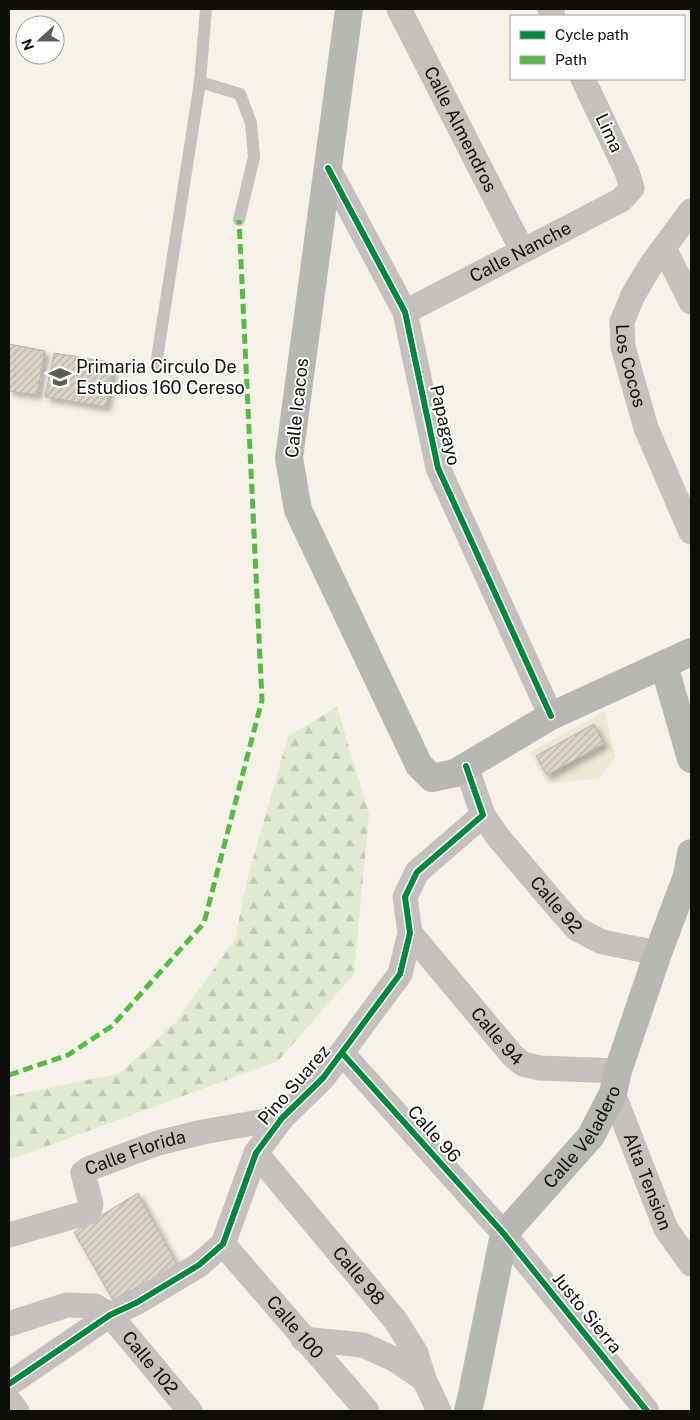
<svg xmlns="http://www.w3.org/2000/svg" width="700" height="1420" font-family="'Public Sans',sans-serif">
<defs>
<pattern id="forest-firs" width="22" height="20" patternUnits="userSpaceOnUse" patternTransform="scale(1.25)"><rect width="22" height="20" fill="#e1e9d1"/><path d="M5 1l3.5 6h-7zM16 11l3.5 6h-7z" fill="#c0c7b2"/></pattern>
<pattern id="building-hatch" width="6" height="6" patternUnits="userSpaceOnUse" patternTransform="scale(1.25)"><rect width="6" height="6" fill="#d8d2c7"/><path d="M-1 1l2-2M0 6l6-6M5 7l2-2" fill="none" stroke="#b8b3a9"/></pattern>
<filter id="shadow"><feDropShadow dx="4.5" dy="4.5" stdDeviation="2.5" flood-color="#0004"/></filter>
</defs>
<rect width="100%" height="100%" fill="#f4f2e7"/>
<!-- built -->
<path fill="#eae7d3" d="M605,711L615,757L600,778L547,784L530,752Z"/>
<!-- forest -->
<path fill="url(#forest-firs)" d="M337,707L369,814L354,974L278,1061L26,1154L9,1159V1096L120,1073L175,1023L235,939L247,880L288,736Z"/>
<!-- building -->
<path fill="url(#building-hatch)" stroke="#b4b0a8" filter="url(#shadow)" d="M9,344L45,351L37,395L9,391Z
M54,353L114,363L106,407L45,397Z
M594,724L604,744L547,775L536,756Z
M138,1193L178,1266L113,1300L74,1232Z"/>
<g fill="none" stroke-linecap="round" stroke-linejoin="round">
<!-- lane -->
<path stroke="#c3c0bd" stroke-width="12" d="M200,82L240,94L251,123L254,157L239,220
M156,365L200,82L206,9"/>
<!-- street -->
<g stroke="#c3c0bd" stroke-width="25">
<path id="s1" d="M399,9L522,250"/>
<path d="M550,9L553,16"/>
<path d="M328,168L405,312L438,468L551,716"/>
<path id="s2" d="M691,211L651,265L633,295L622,322L623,347L646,428L691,532"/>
<path d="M664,248L691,302"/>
<path id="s3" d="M405,312L621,200L632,188L627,172L583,79"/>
<path id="s4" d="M483,815L498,837L560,910L577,929L602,942L658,953"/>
<path id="s5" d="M410,933L513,1056L523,1064L540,1068L618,1071"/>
<path d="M342,1053L504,1234L647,1411"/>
<path id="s6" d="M613,1093L666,1229L691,1264"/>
<path id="s7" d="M256,1153L396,1321L416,1353L424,1379L439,1411"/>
<path id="s8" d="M9,1235L89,1212L91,1204L83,1173L88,1169L158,1143L203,1132L282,1118"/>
<path id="s9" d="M223,1244L367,1411"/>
<path id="s10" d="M9,1324L67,1305L95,1306L110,1315L190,1411"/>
<path d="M303,1339L363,1345L394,1359L424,1379"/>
<path d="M9,1384L110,1315L136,1303L199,1265L223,1244L256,1153L282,1118L323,1078L400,974L410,933L405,897L417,872L483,815L466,766"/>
<path d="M9,1401L17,1411"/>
</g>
<!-- secondary -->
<g stroke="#b8b6b3" stroke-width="28">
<path d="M349,9L289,458L298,510L419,765L432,778L455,773L551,716L691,652"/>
<path d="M664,665L691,759"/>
<path id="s11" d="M468,1411L472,1394L504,1234L591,1136L613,1093L618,1071L658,953L687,876L691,853"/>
</g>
<!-- quiet -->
<path stroke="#58b947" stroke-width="5" stroke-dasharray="10 5" stroke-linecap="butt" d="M9,1075L68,1055L112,1026L204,923L262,700L239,220"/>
<defs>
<path id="cycleway" d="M328,168L405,312L438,468L551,716
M342,1053L504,1234L647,1411
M9,1384L110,1315L136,1303L199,1265L223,1244L256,1153L282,1118L323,1078L400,974L410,933L405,897L417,872L483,815L466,766"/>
</defs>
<!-- cycleway casing -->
<use href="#cycleway" stroke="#fff" stroke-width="9"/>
<!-- cycleway -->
<use href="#cycleway" stroke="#00873e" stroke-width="6"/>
</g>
<!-- icons -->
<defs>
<symbol id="school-bare" viewBox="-9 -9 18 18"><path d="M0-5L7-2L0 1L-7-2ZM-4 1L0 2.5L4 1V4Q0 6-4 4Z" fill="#5e5d55" stroke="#fff" stroke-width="2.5" paint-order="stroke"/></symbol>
</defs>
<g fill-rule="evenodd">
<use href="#school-bare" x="44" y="361" width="32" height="32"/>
</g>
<g text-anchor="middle" stroke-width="4" stroke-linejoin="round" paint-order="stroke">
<!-- street labels -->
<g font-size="18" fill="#0e0d07" stroke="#fff">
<text dy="6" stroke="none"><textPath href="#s1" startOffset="135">Calle Almendros</textPath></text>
<text transform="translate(609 133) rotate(65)" y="6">Lima</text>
<text dy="6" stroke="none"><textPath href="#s3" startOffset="130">Calle Nanche</textPath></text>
<text dy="6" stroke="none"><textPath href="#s2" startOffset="176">Los Cocos</textPath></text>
<text transform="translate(297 408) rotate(-84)" y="6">Calle Icacos</text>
<text transform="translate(445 425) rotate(77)" y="6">Papagayo</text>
<text dy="6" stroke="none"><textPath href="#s4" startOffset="116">Calle 92</textPath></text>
<text dy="6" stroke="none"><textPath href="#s5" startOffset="135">Calle 94</textPath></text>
<text transform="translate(294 1085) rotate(-49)" y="6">Pino Suarez</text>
<text transform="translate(434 1134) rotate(48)" y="6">Calle 96</text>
<text dy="6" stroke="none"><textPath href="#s11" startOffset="306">Calle Veladero</textPath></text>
<text dy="6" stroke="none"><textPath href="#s8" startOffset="180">Calle Florida</textPath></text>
<text dy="6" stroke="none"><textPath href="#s6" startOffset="95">Alta Tension</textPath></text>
<text dy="6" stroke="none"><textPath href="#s7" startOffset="160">Calle 98</textPath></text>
<text transform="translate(587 1313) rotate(51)" y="6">Justo Sierra</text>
<text dy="6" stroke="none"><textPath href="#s9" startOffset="110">Calle 100</textPath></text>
<text dy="6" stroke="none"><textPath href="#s10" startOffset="169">Calle 102</textPath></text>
</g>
<!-- poi labels -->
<g font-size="18" fill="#0e0d07" stroke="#fff" text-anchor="start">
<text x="76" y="373">Primaria Circulo De<tspan x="76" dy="21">Estudios 160 Cereso</tspan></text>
</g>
</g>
<!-- border -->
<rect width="700" height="1420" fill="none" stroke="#0e0d07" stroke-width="20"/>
<!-- legend -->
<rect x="510" y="15" width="175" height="65" fill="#ffffff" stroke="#9f9e9c"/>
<rect x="520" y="31" width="25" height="8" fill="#00873e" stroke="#9f9e9c"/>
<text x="555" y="40" font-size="15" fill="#0e0d07">Cycle path</text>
<rect x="520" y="56" width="25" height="8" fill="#58b947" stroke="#9f9e9c"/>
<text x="555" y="65" font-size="15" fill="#0e0d07">Path</text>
<!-- north arrow -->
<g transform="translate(40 40) rotate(249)"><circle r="24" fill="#ffffff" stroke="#9f9e9c"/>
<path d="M0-4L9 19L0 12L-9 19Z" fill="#5e5d55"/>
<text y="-8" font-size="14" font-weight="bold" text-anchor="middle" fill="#0e0d07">N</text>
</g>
</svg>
